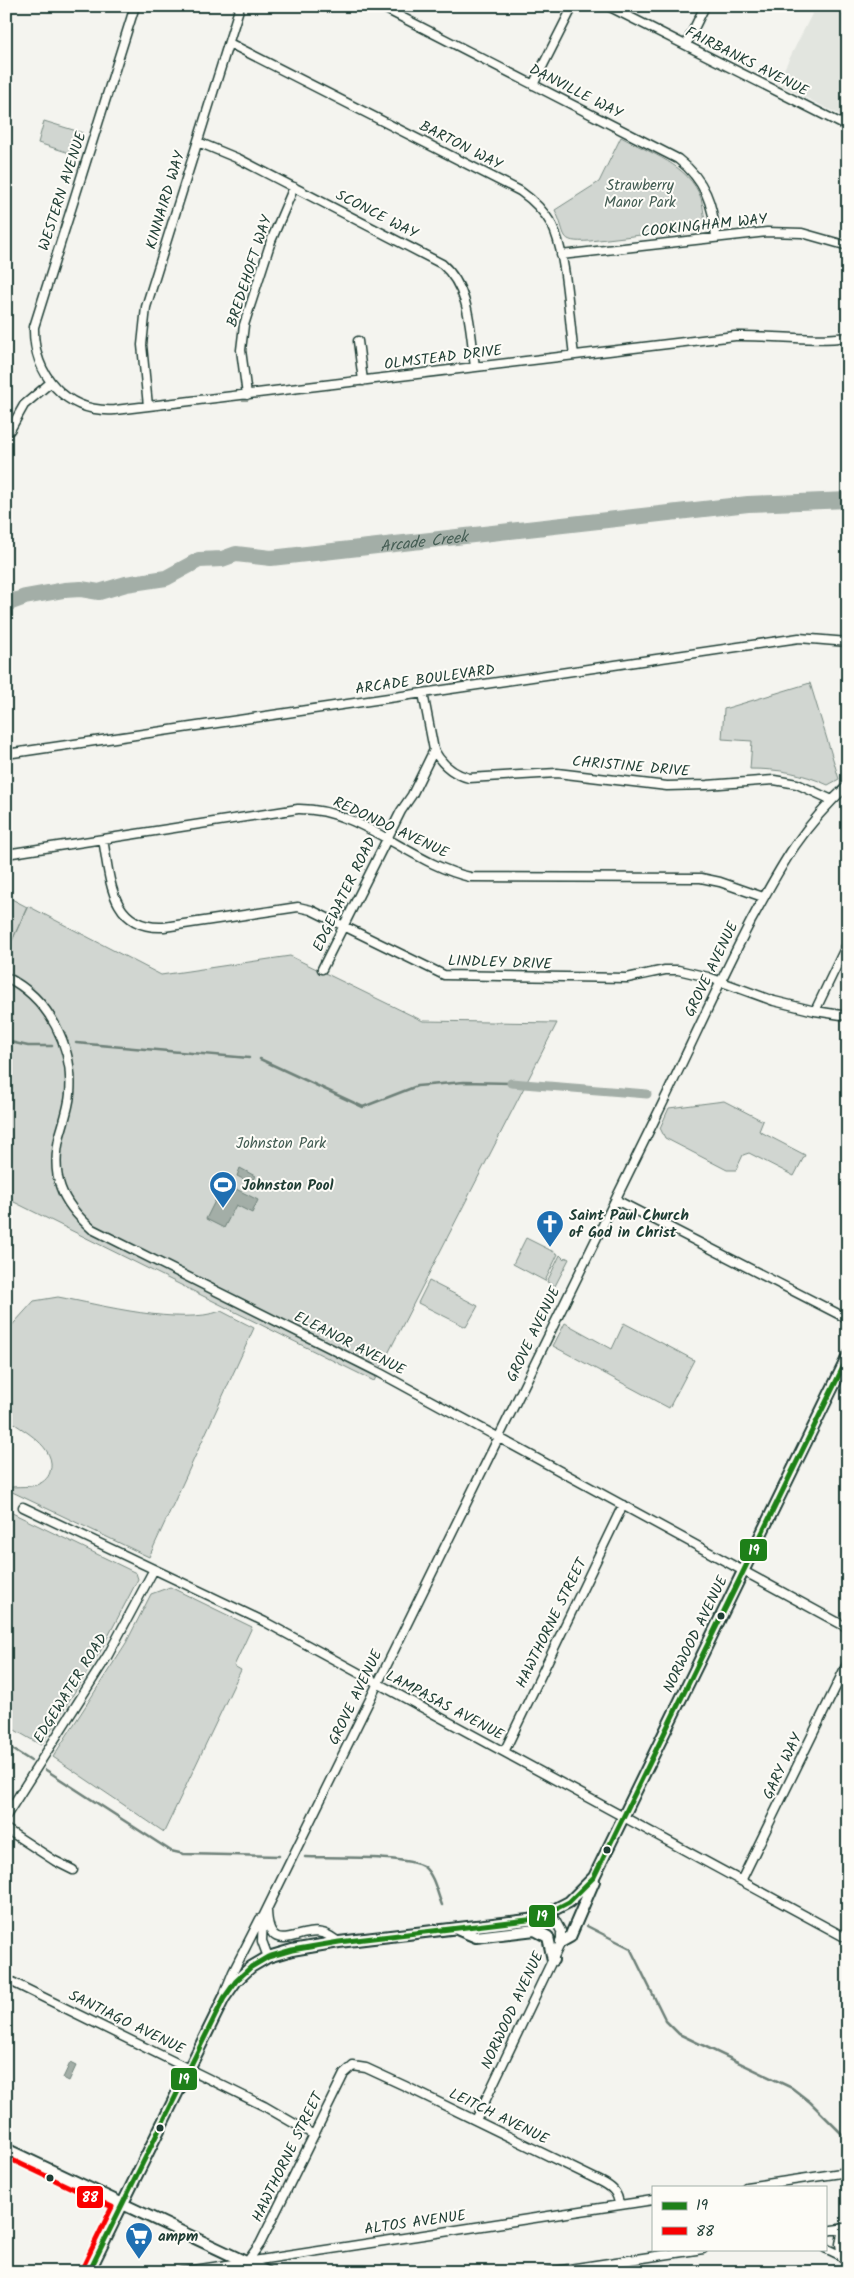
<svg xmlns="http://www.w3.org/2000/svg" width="854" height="2278" font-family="Kalam,sans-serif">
<rect width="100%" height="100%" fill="#f4f4ef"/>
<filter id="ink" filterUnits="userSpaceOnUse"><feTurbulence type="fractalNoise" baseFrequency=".02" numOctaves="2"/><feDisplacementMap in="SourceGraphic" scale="10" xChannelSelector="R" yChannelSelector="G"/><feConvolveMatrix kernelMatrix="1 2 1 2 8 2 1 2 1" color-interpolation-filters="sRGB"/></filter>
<g filter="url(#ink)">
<!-- built -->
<path fill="#e2e5df" d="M816,6H848V119L777,83Z"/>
<!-- green -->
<path fill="#d1d6d1" stroke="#788a82" d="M44,121L83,133L76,155L38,143Z
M621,137C650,153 689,165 701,198C703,205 704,214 705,222L701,228L590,241C557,243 568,236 555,210L599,182Z
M810,683L839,779L828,785C802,773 779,769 750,769L752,741L722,739L724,709Z
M6,896L27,907L11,943L28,906L161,975L290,956L423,1021L557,1023L374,1381L6,1198Z
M724,1101L763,1121L759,1131L805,1155L794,1176L749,1153L743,1155L736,1170H727L665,1138L660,1128L669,1108Z
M526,1238L558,1254L545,1281L513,1264Z
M560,1255L564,1259L565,1257L569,1259L555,1286L547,1282Z
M429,1281L478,1306L466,1327L418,1303Z
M58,1297C102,1305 179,1326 221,1311L254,1328L149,1557L6,1489C12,1485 27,1488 36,1485C42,1483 48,1479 50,1472C58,1447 22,1430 6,1418V1332L34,1301Z
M565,1323L612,1349L624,1323L694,1360L669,1408L553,1346Z
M6,1510L136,1573L138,1579L100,1652L41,1745L6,1725Z
M170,1587L252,1627L234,1666L241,1670L164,1832L53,1757L126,1643L151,1594Z"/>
<!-- water -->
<path fill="#a3aea7" stroke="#6e8179" d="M240,1168L255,1176L251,1183L237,1176Z
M224,1183L258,1200L252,1213L236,1205L224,1228L206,1219Z
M70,2063L76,2066L69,2081L63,2078Z"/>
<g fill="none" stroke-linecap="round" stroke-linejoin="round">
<!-- stream -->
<path stroke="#6e8179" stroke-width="2.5" d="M6,1041L28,1046H52
M76,1043L249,1058
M260,1059L363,1107L417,1086L464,1082L511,1083
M6,1745L31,1761
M46,1770L171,1851L184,1854L279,1856
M305,1857C328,1858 409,1855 424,1867C434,1875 437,1893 442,1905
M587,1926L630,1948L666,2021L679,2034L792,2088L810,2102L848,2140"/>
<!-- canal -->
<path stroke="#a3aea7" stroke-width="9" d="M511,1083L647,1094"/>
<!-- river -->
<path stroke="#a3aea7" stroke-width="16" id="s1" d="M6,604L25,597L64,590L81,589L99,592L126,584L166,578L199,560L222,559L236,554L271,558L748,504L848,500"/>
<defs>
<path id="minor" d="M135,6L34,327C33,374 65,413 115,410L735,336C773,335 810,342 848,337
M380,6L678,159C705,180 713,204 716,237
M608,6L848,127
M229,43L520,191C533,200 544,211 552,225C567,254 569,321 574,355
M686,45L705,6
M533,85L573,6
M198,142L239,159L442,264C471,289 470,331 475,367
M561,255L767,232L802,233L848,246
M358,341L363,381
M247,395L241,350L244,325L271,241L294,187
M148,406L142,345L146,307L240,6
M10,430L24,405L50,383
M434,750C442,765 453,774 469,778L557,773L667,786L707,785L774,780L797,784L832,800
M6,754L799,638L848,642
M103,839C110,878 110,930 164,927L298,907L311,910L444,975L627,978L665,970H678L708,977L774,1001L815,1011L848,1016
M6,854L298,809C362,808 410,864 470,877L701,878L720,882L763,897
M322,969L401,811L412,795L434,750L423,693
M6,977C49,998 74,1047 70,1094C69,1107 64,1121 60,1135C50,1176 61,1202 92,1229L380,1373L848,1628
M815,1011L848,942
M616,1200L848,1319
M23,1507L265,1622L848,1939
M504,1752L623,1505
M6,1816L108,1655L153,1571
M6,1829L55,1861L73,1870
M741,1881L848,1662
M267,1911C269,1959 298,1927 322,1933C328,1934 334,1939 339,1942
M268,1957L262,1941L263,1917L656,1117C688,1052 717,986 751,921C781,866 800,829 848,785
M6,1979L264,2106L314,2135
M225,1992L233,1972L260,1919
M476,2120L561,1942V1931L551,1913
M746,2187L848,2172
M825,2231L846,2228
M825,2248L848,2259
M842,2257L840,2244L843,2228
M247,2262L260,2244L344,2074L353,2066L366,2068L405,2086L600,2181C612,2187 618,2192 619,2205
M181,2272L653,2200
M549,2272L703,2249"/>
<path id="secondary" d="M459,1930L476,1937L535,1930L548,1937L553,1960
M561,1942L570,1937L594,1881
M6,2149L267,2272
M89,2272L224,1998L236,1981L251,1967L268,1957L292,1950L339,1942L536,1919L569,1902L594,1877L848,1356"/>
</defs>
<!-- minor casing -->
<use href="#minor" stroke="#1f3d34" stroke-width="11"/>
<!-- secondary casing -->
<use href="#secondary" stroke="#1f3d34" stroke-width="14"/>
<!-- minor -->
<use href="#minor" stroke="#fdfcf7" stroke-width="8"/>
<!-- secondary -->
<use href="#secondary" stroke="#fdfcf7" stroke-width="10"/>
<defs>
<path id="bus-1" d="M89,2272L224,1998L236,1981L251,1967L268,1957L292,1950L339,1942L536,1919L569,1902L594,1877L848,1357"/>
<path id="bus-2" d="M6,2157L112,2207L82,2269"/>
</defs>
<!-- bus-1 casing -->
<use href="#bus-1" stroke="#fdfcf7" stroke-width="9"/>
<!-- bus-2 casing -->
<use href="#bus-2" stroke="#fdfcf7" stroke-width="9"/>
<!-- bus-1 -->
<use href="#bus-1" stroke="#1e8019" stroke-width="5"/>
<!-- bus-2 -->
<use href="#bus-2" stroke="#fa0000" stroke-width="5"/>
</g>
</g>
<!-- icons -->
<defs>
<symbol id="stadium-pin" viewBox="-11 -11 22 30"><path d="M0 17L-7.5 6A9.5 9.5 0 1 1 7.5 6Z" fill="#1f6fb2" stroke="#fdfcf7"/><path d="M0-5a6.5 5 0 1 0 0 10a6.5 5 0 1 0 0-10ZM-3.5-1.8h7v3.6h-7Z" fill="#fff"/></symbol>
<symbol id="church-pin" viewBox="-11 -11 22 30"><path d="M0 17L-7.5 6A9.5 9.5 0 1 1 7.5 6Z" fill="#1f6fb2" stroke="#fdfcf7"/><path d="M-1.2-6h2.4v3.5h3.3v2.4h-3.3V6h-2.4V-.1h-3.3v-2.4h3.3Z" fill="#fff"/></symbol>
<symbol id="supermarket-pin" viewBox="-11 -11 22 30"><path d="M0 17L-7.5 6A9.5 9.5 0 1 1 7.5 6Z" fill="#1f6fb2" stroke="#fdfcf7"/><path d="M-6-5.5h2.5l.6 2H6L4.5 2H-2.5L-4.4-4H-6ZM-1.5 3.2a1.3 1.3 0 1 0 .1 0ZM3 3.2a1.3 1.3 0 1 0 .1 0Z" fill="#fff"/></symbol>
</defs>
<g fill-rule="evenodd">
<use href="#stadium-pin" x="207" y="1169" width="32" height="43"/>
<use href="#church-pin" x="534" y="1208" width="32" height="43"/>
<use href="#supermarket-pin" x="123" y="2220" width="32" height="43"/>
</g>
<!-- markers -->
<g fill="#1f3d34" stroke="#fdfcf7" stroke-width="2">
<circle cx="721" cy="1616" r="4.5"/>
<circle cx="607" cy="1850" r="4.5"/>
<circle cx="160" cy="2128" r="4.5"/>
<circle cx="50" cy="2178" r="4.5"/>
</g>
<g text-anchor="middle" stroke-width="4" stroke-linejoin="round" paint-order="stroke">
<!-- street labels -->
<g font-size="15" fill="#1f3d34" stroke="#fdfcf7">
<text transform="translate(747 61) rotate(27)" y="5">FAIRBANKS AVENUE</text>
<text transform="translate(576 91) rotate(27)" y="5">DANVILLE WAY</text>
<text transform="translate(461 145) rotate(27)" y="5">BARTON WAY</text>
<text transform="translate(62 191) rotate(-72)" y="5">WESTERN AVENUE</text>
<text transform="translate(165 200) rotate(-73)" y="5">KINNAIRD WAY</text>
<text transform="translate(377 214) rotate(27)" y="5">SCONCE WAY</text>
<text transform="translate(704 225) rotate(-6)" y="5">COOKINGHAM WAY</text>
<text transform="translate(249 271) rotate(-72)" y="5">BREDEHOFT WAY</text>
<text transform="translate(443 357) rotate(-7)" y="5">OLMSTEAD DRIVE</text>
<text transform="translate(425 679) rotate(-8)" y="5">ARCADE BOULEVARD</text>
<text transform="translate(631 766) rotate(5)" y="5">CHRISTINE DRIVE</text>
<text transform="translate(391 827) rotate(25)" y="5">REDONDO AVENUE</text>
<text transform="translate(344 894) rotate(-64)" y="5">EDGEWATER ROAD</text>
<text transform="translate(500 962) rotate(2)" y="5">LINDLEY DRIVE</text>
<text transform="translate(711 969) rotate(-64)" y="5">GROVE AVENUE</text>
<text transform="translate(533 1334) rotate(-64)" y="5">GROVE AVENUE</text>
<text transform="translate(350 1343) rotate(27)" y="5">ELEANOR AVENUE</text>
<text transform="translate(551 1623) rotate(-64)" y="5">HAWTHORNE STREET</text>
<text transform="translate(695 1634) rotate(-64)" y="5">NORWOOD AVENUE</text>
<text transform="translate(70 1688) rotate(-58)" y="5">EDGEWATER ROAD</text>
<text transform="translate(355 1697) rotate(-64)" y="5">GROVE AVENUE</text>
<text transform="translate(445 1705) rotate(28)" y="5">LAMPASAS AVENUE</text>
<text transform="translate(782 1766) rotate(-64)" y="5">GARY WAY</text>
<text transform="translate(512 2010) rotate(-65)" y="5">NORWOOD AVENUE</text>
<text transform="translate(127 2022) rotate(26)" y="5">SANTIAGO AVENUE</text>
<text transform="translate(499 2116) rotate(26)" y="5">LEITCH AVENUE</text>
<text transform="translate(287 2157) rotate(-64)" y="5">HAWTHORNE STREET</text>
<text transform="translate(415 2222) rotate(-8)" y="5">ALTOS AVENUE</text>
</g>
<!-- park labels -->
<g font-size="15" fill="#435c53" stroke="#fdfcf7">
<text x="640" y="190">Strawberry<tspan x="640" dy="17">Manor Park</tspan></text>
<text x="281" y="1148">Johnston Park</text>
</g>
<!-- poi labels -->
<g font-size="15" font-weight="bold" fill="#1f3d34" stroke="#fdfcf7" text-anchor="start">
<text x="242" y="1190">Johnston Pool</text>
<text x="569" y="1220">Saint Paul Church<tspan x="569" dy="17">of God in Christ</tspan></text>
<text x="158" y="2241">ampm</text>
</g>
<!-- water labels -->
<g font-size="16" font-style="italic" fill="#475f56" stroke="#fdfcf7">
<text dy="6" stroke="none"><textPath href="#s1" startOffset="428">Arcade Creek</textPath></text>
</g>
</g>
<g stroke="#fdfcf7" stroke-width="2">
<rect x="739" y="1538" width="29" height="24" rx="5" fill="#1e8019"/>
<rect x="528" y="1904" width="28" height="24" rx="5" fill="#1e8019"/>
<rect x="170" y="2067" width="28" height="24" rx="5" fill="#1e8019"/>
<rect x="76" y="2185" width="28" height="24" rx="5" fill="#fa0000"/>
</g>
<g font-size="14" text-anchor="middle" font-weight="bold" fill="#fff">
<text x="754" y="1555">19</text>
<text x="542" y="1921">19</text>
<text x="184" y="2084">19</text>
<text x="90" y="2202">88</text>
</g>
<!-- margin -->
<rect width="854" height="2278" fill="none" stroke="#fdfcf7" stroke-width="25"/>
<rect x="12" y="12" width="829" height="2253" fill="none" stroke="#1f3d34" stroke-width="2" filter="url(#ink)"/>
<!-- legend -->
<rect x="652" y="2186" width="175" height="65" fill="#fdfcf7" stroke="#a4b0a9"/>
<rect x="662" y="2202" width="25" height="8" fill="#1e8019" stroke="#a4b0a9"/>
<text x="696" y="2210" font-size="15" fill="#1f3d34">19</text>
<rect x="662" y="2227" width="25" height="8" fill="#fa0000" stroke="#a4b0a9"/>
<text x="696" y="2236" font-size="15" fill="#1f3d34">88</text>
</svg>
